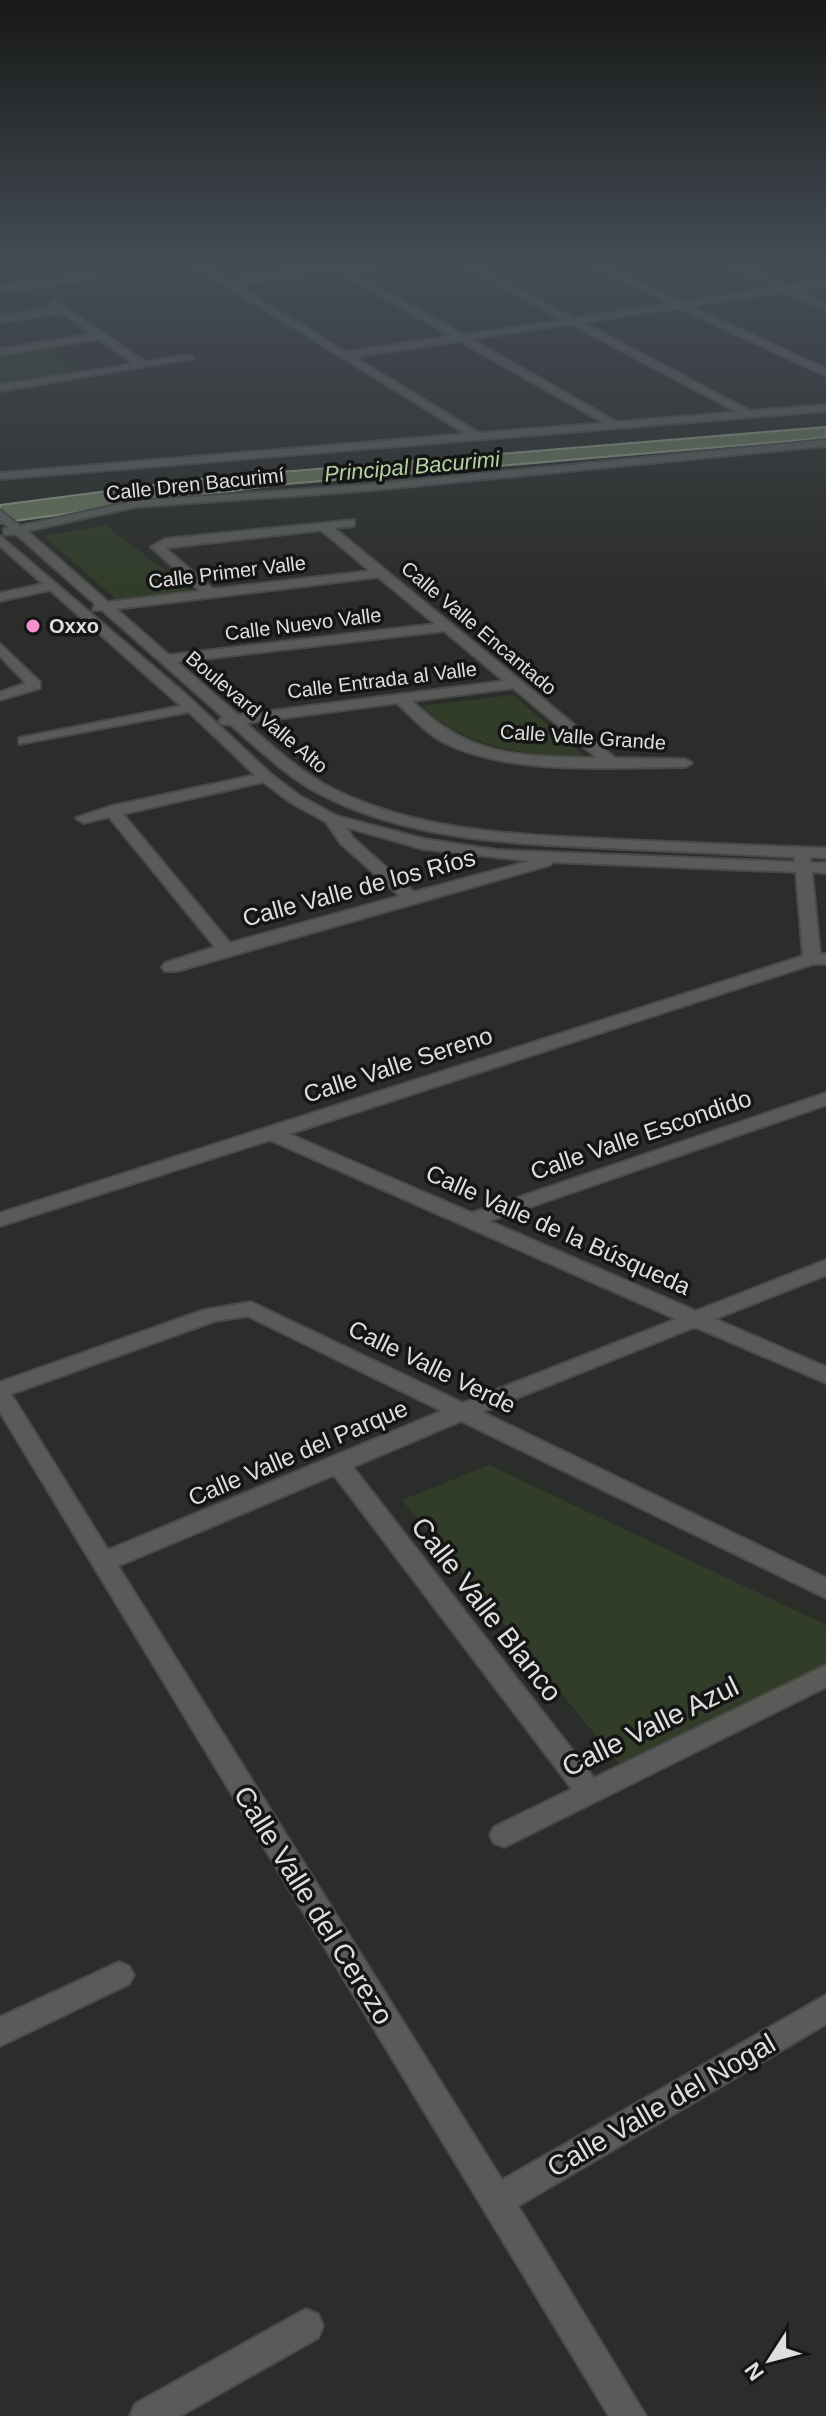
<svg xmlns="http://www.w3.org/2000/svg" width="826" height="2416" font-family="Arial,sans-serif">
<rect width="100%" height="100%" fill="#2b2d2a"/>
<!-- green -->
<path fill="#313c29" d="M48,349L83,373L0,384V357Z
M105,525L194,592L117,600L44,536Z
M513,695L586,757C520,754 473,750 421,706Z
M489,1465L826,1625V1666L622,1767L402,1500Z"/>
<!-- water -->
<path fill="#637158" stroke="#889280" stroke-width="2" d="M826,427V438L275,485L0,523V505L209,478Z"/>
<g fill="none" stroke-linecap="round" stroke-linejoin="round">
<defs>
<path id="minor" d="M186,261H196L228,280L329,267L321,261L339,265L394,261L347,270L463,335L563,320L455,261H465L574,318L670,304L582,261H593L681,302L775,288L716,261H727L786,286L826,280V286L795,290L826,304V310L784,292L690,306L826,369V376L679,308L582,322L750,411L826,405V411L0,479V473L466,434ZM336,271L452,336L346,352L235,285ZM571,324L737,412L617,422L471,339ZM460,341L604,423L479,433L354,357Z
M94,274L91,279L0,292V286Z
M55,301L145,362L188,355L193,358L0,391V385L134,364L99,339L0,355V349L93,334L62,313L0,322V316L55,308L50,304Z
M826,440V446L363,491L135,507L27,531L108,602L200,591L151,547L165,539L354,520V526L334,528L615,758L685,759L692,763L685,767C612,767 512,776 445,743C427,734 412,717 397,703L246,723C273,747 300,772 333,789C424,834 526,835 625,840C692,843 759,846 826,848V858L810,857L811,863H826V873L812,872L820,954H826V964H813L289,1134L472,1213L826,1093V1105L489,1221L696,1311L826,1260V1275L715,1319L826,1367V1383L695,1327L482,1412L826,1578V1598L461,1421L353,1467L594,1778L826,1665V1687L504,1847L494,1843L490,1835L494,1827L572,1789L334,1475L118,1566L502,2180L826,1995V2024L518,2206L646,2416H609L0,1412V1382L204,1310L251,1302L463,1403L676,1319L270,1140L0,1226V1213L803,956L796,872L552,862L550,865L177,971H165L162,967L165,963L215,947L109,817L84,823L76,818L112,806L255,775L189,712L19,744V738L24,737L181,706L50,590L0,601V593L43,584L0,546V536L182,691L271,774L300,796L337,816L424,839L497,850L795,862L794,857C732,854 669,851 606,848C510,843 410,840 322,795C288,778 260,750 231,725L221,724L219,721L223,717L102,610H93L95,604L16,534L4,535V529L9,528L0,520V510L20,526L135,501L363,485ZM321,530L370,571L213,589L165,548ZM378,577L435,624L169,655L116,609ZM444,631L504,681L238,715L177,662ZM513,688L597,758C520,756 470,758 412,701ZM263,782L290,802L326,822L341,844L400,896L230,943L123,814ZM346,827L423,849L530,861L414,892L353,838ZM248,1316L442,1411L108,1550L11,1394L215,1321Z
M0,644L40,682V688L0,700V692L26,683L0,656Z
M119,1962L129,1966L134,1975L129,1984L0,2046V2017Z
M306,2309L318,2314L323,2326L318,2338L180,2416H130L135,2404Z"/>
</defs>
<!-- minor casing -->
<use href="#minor" stroke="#494a48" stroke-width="4"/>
<!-- minor -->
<use href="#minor" fill="#595b58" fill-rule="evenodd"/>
</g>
<!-- sky -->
<linearGradient id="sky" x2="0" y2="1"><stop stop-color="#181917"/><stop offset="0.44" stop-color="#444c55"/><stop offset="1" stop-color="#444c55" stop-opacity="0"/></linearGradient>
<rect width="826" height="599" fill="url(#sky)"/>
<!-- markers -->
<circle fill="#f690d0" stroke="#141514" stroke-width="3" cx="33" cy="626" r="8"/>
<g text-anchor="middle" stroke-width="7" stroke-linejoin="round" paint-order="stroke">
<!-- far-street labels -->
<g font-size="20" fill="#dedfdd" stroke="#141514">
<text transform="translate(195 484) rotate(-6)" y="7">Calle Dren Bacurimí</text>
<text transform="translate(227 572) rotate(-7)" y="7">Calle Primer Valle</text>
<text transform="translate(303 624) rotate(-7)" y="7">Calle Nuevo Valle</text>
<text transform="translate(479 628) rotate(40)" y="7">Calle Valle Encantado</text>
<text transform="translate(382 680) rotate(-7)" y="7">Calle Entrada al Valle</text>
<text transform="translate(257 712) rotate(40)" y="7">Boulevard Valle Alto</text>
<text transform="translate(583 737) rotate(4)" y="7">Calle Valle Grande</text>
</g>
<!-- far-poi labels -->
<g font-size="20" font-weight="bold" fill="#dedfdd" stroke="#141514" text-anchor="start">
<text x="49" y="633">Oxxo</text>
</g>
<!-- far-water labels -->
<g font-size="22" font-style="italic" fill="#b4d1a1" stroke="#141514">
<text transform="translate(412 466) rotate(-5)" y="8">Principal Bacurimi</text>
</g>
<!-- street labels -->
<g font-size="24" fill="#dedfdd" stroke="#141514">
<text transform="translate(359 888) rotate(-15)" y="8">Calle Valle de los Ríos</text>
<text transform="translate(398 1065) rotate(-18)" y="8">Calle Valle Sereno</text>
<text transform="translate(641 1135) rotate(-19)" y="8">Calle Valle Escondido</text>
<text transform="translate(558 1230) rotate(24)" y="8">Calle Valle de la Búsqueda</text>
<text transform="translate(432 1367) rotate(26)" y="8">Calle Valle Verde</text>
<text transform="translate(298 1453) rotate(-23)" y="8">Calle Valle del Parque</text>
</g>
<!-- near-street labels -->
<g font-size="28" fill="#dedfdd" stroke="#141514">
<text transform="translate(487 1609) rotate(52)" y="10">Calle Valle Blanco</text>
<text transform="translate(650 1726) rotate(-26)" y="10">Calle Valle Azul</text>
<text transform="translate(314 1905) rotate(58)" y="10">Calle Valle del Cerezo</text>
<text transform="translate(661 2105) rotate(-30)" y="10">Calle Valle del Nogal</text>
</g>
</g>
<!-- north arrow -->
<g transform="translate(770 2360) rotate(234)" stroke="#141514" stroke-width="6" paint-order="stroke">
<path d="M0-6L14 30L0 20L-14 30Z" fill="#dedfdd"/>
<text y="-12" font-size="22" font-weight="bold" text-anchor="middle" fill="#dedfdd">N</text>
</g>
</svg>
